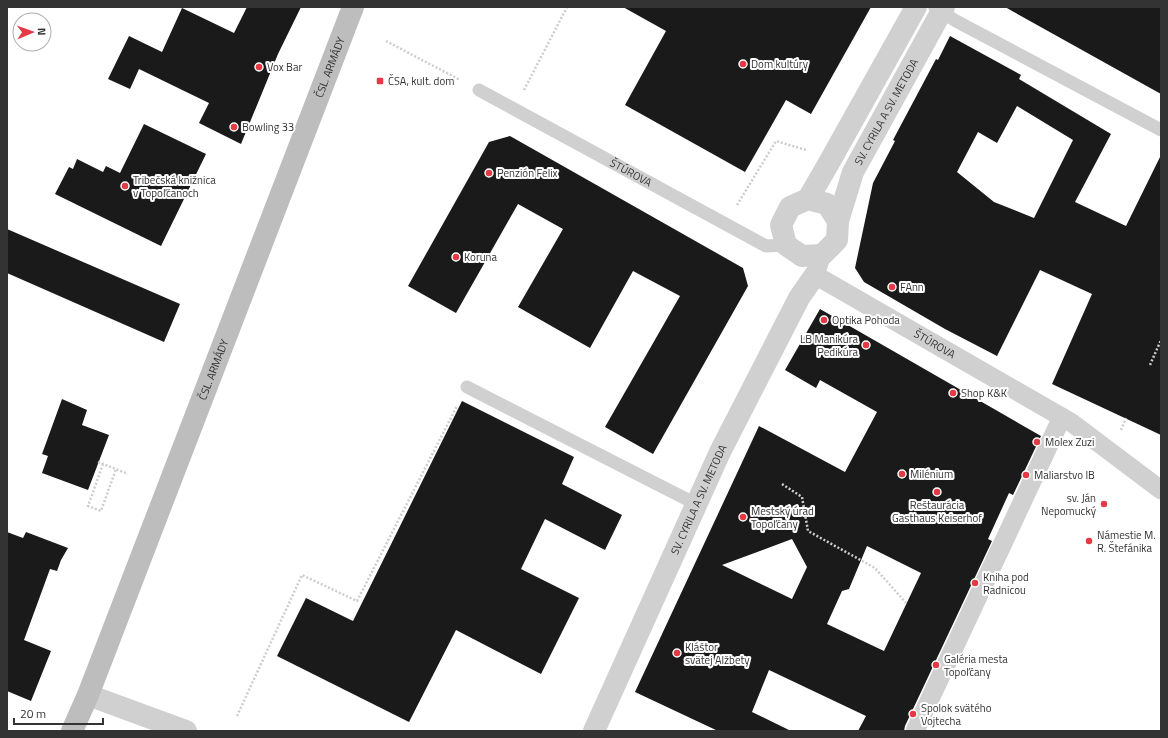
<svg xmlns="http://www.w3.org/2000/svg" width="1168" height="738" font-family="'Titillium Web',sans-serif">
<rect width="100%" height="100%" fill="#fff"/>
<!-- building -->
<path fill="#1a1a1a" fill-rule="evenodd" d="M247,7H301L278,54L241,144L199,123L209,103L139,69L130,89L108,79L129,36L162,52L182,8L234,33Z
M623,7H871L811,114L786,100L745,172L625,105L666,31Z
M1005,7H1161V94Z
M950,36L1021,75L1019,79L1111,134L1075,202L1126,226L1161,155V435L1052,384L1092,294L1040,270L997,356L945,329L864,282L855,268L873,183L895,141L893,140L936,59L938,60ZM1017,106L1073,140L1034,218L994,202L957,172L978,132L997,143Z
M144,124L206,154L161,246L55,194L69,167L73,169L77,159L103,172L106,166L120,173Z
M510,136L743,268L748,286L653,454L605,427L680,296L633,271L590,348L518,307L563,229L518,204L456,313L408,286L489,142Z
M7,229L180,304L164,342L7,273Z
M820,309L1041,436L1013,495L1009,493L988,539L992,541L905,726L904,731H858L866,716L769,670L752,712L791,731H718L635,692L759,426L845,472L877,412L820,380L816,388L785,370ZM792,539L807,567L792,599L722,565ZM867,546L921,573L884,651L827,624L842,591L849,589Z
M62,399L87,410L82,425L109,435L88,490L42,473L48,456L42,454Z
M462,401L574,457L562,484L622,515L605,550L545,519L521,569L579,598L541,674L456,630L409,722L277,656L306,598L353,621Z
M7,532L23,538L26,532L68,548L61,560L57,571L50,569L24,640L51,651L31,701L7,691Z"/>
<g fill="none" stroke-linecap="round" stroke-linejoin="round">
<!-- path -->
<path stroke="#cdcdcd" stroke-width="2.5" stroke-dasharray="2 2" stroke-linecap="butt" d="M386,41L460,80
M524,90L567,7
M737,205L776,141L806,150
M1150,365L1161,340
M1121,430L1126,418
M98,462L128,474
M103,464L88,506L101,511L116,469
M782,484L802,497L808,531L875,568L906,603
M237,716L302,575L357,601L457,406"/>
<!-- service -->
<g stroke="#d0d0d0" stroke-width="13">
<path d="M935,8L956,21L1161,130"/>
<path id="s1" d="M479,90L766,246L786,245"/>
<path d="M467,387L696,504"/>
</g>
<!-- pedestrian -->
<g stroke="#d0d0d0" stroke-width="19">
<path id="s2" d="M820,260L815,275L1072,423L1161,490"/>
<path d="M915,731L1062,417"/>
</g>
<!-- minor -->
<g stroke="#d0d0d0" stroke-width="22">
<path d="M808,199L830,161L916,7"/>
<path d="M808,199L827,204L838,221L837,240L822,255L802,256L786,245L781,225L790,207Z"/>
<path id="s3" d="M838,221L853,172L944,7"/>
<path d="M88,695L186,731"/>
<path id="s4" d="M594,731L720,452L799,298L815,275"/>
</g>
<!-- secondary -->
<path stroke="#bdbdbd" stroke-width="22" id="s5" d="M72,731L88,695L353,7"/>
</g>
<!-- markers -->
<g fill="#e63946" stroke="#fff" stroke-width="1.5">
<circle cx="743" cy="64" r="4"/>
<circle cx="259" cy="67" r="4"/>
<rect x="376" y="77" width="8" height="8" rx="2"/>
<circle cx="234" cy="127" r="4"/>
<circle cx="489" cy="173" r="4"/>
<circle cx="125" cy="186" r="4"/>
<circle cx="456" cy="257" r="4"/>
<circle cx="892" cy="287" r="4"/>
<circle cx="824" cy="320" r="4"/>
<circle cx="866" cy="345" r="4"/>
<circle cx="953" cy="393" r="4"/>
<circle cx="1037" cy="442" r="4"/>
<circle cx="902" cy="474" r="4"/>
<circle cx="1026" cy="475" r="4"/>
<circle cx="937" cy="492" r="4"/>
<circle cx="1104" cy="504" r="4"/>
<circle cx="743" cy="517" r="4"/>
<circle cx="1089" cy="541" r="4"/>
<circle cx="975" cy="583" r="4"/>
<circle cx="677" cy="653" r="4"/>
<circle cx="936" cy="665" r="4"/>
<circle cx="913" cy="714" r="4"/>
</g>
<g text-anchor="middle" stroke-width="4" stroke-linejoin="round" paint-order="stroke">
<!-- poi labels -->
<g font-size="11" fill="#333" stroke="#fff" text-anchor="start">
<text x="751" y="68">Dom kultúry</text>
<text x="267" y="71">Vox Bar</text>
<text x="388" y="85">ČSA, kult. dom</text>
<text x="242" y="131">Bowling 33</text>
<text x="497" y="177">Penzión Felix</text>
<text x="133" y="184">Tribečská knižnica<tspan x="133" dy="13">v Topoľčanoch</tspan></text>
<text x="464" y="261">Koruna</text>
<text x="900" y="291">FAnn</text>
<text x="832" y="324">Optika Pohoda</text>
<text x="858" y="343" text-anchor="end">LB Manikúra<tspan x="858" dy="13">Pedikúra</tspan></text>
<text x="961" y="397">Shop K&amp;K</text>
<text x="1045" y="446">Molex Zuzi</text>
<text x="910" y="478">Milénium</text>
<text x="1034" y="479">Maliarstvo IB</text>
<text x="1096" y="502" text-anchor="end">sv. Ján<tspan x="1096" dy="13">Nepomucký</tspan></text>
<text x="937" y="509" text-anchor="middle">Reštaurácia<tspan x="937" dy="13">Gasthaus Keiserhof</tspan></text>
<text x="751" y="515">Mestský úrad<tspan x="751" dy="13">Topoľčany</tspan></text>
<text x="1097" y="539">Námestie M.<tspan x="1097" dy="13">R. Štefánika</tspan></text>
<text x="983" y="581">Kniha pod<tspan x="983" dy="13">Radnicou</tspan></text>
<text x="685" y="651">Kláštor<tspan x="685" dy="13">svätej Alžbety</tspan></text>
<text x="944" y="663">Galéria mesta<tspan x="944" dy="13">Topoľčany</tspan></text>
<text x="921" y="712">Spolok svätého<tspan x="921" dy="13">Vojtecha</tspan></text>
</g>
<!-- street labels -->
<g font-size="11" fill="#333" stroke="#fff">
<text dy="4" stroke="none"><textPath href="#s5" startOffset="712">ČSL. ARMÁDY</textPath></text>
<text dy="4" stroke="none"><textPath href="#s3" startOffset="120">SV. CYRILA A SV. METODA</textPath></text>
<text dy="4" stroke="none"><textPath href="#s1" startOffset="173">ŠTÚROVA</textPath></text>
<text dy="4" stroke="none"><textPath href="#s2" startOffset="154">ŠTÚROVA</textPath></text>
<text dy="4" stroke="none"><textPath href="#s5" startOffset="388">ČSL. ARMÁDY</textPath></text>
<text dy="4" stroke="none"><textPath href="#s4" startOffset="254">SV. CYRILA A SV. METODA</textPath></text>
</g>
</g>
<!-- border -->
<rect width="1168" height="738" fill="none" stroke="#333333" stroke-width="16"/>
<!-- north arrow -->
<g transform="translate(32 32) rotate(88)"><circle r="19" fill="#ffffff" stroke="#adadad"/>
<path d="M0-3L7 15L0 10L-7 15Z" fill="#e63946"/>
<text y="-6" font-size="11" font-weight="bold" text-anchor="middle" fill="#333333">N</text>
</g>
<!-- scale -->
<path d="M14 718v6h89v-6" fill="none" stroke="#333333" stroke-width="2"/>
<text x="20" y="718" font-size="12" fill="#333333" stroke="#ffffff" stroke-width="3" paint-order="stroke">20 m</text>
</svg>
